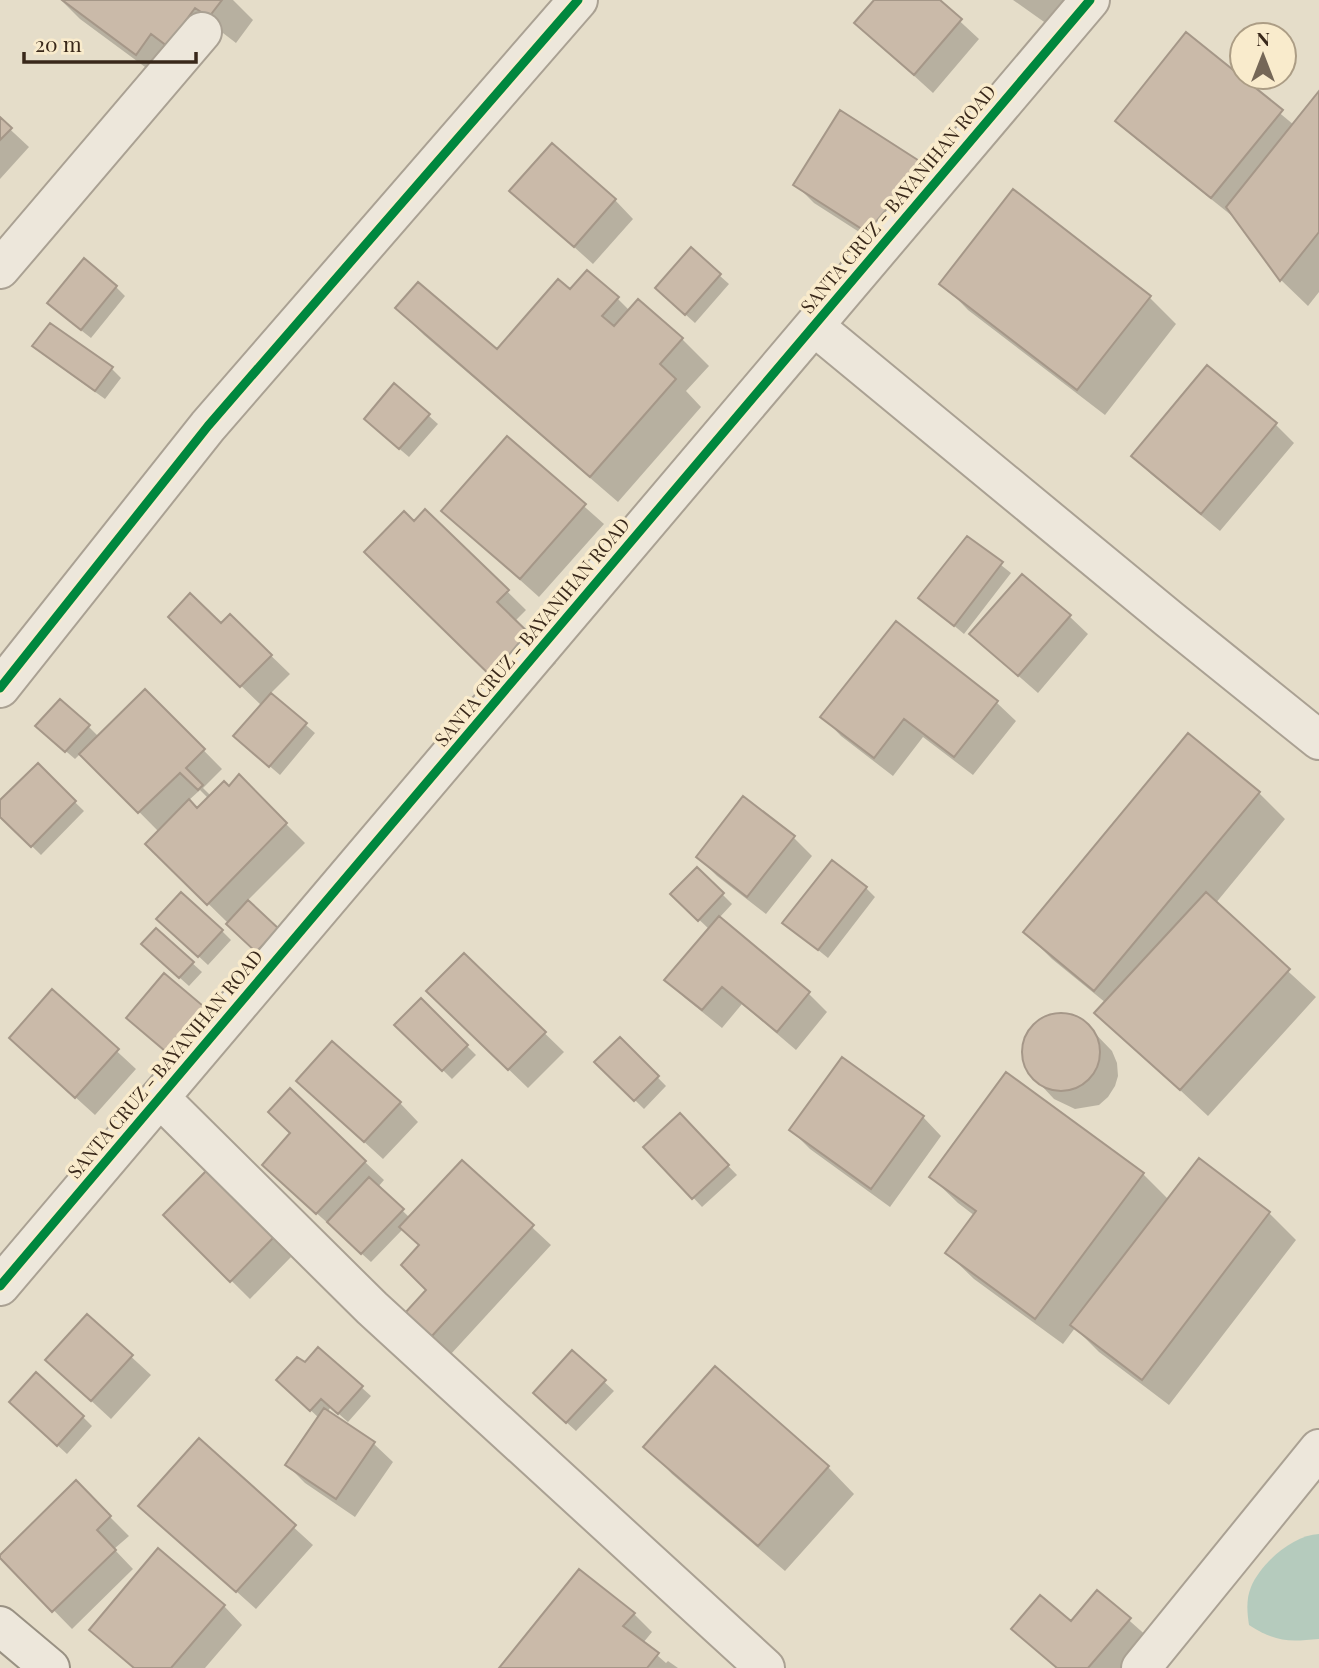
<svg xmlns="http://www.w3.org/2000/svg" width="1319" height="1668" font-family="'Playfair Display',serif">
<rect width="100%" height="100%" fill="#e5ddc9"/>
<!-- water -->
<path fill="#b5cbbd" d="M1319,1534V1639C1287,1642 1276,1642 1249,1625C1247,1612 1246,1599 1251,1587C1261,1563 1293,1535 1319,1534Z"/>
<!-- shadow -->
<path fill="#0003" fill-rule="evenodd" d="M61,0H233L253,20L236,43L223,33L194,71L179,60L164,81L80,19Z
M876,0H937L979,39L933,93L856,23Z
M1013,0H1064L1047,24Z
M1186,35L1294,125L1319,94V292L1308,306L1281,280L1233,213L1231,215L1136,139L1118,121Z
M0,120L29,147L0,179Z
M923,165L942,184L895,255L814,203L795,184Z
M512,191L615,200L633,219L593,264Z
M691,250L729,284L695,323L666,297Z
M942,283L1149,297L1176,324L1105,415L968,310Z
M116,287L125,296L91,338L58,312Z
M570,292L617,298L630,311L638,301L682,339L709,366L686,391L701,407L618,502L424,335L397,308L497,352Z
M50,325L112,369L121,378L105,399L44,355L35,346Z
M1207,368L1276,425L1294,443L1220,531L1151,474L1133,456Z
M394,385L438,424L409,457L375,428Z
M507,438L604,524L539,597L443,511Z
M426,512L526,610L514,622L556,663L518,701L414,524Z
M967,538L1011,573L964,634L921,598Z
M230,616L290,674L270,694L315,733L280,775L245,745L262,706L170,617L221,626Z
M1069,616L1088,634L1038,693L971,634Z
M896,624L997,703L1016,721L973,775L923,737L893,776L841,736L823,717Z
M145,691L222,769L203,788L211,796L229,788L239,777L305,843L247,901L287,939L266,960L147,844L159,832L81,753L75,759L47,735L88,726L99,737ZM200,790L209,799L196,810L188,801Z
M38,766L84,811L41,855L0,815V803Z
M1259,793L1285,819L1215,904L1316,997L1208,1116L1097,1013L1106,1003L1052,959L1025,932Z
M794,838L812,856L766,914L717,876L698,857Z
M697,869L732,904L719,918L809,994L827,1012L796,1050L742,1004L722,1028L685,998L667,980L710,930L672,894Z
M866,888L875,897L828,958L785,923Z
M168,928L222,931L231,940L208,965Z
M156,930L202,972L189,986L152,953Z
M465,956L564,1052L528,1088L447,1010Z
M53,992L136,1069L95,1115L30,1056Z
M421,1000L476,1055L452,1079L397,1025Z
M1059,1014L1072,1016L1084,1022L1112,1051L1117,1063L1118,1076L1115,1086L1108,1097L1099,1105L1075,1109L1054,1099L1027,1070L1024,1059V1046L1027,1033L1047,1017Z
M620,1039L666,1086L644,1109L596,1062Z
M290,1091L384,1180L378,1187L410,1218L462,1162L551,1245L451,1354L426,1331L429,1290L420,1246L403,1229L371,1262L283,1183L292,1134Z
M317,1099L400,1103L418,1122L383,1159Z
M680,1116L737,1175L702,1207L646,1147Z
M923,1117L941,1136L890,1207L810,1149L791,1130Z
M1199,1160L1269,1213L1296,1240L1169,1405L1099,1352L1075,1328L1063,1344L974,1279L947,1253L975,1216L958,1203L931,1177L1143,1174L1169,1200Z
M207,1173L291,1257L250,1299L165,1215Z
M87,1316L151,1375L111,1419L47,1360Z
M572,1352L614,1391L576,1431L544,1402Z
M361,1387L371,1396L348,1422L331,1407L327,1412L374,1444L393,1462L355,1517L305,1483L287,1465L319,1418L288,1389Z
M20,1411L83,1417L92,1426L67,1454Z
M199,1441L313,1545L256,1609L141,1506Z
M646,1447L828,1467L854,1494L785,1571L672,1474Z
M76,1483L129,1536L114,1549L133,1569L72,1629L1,1556Z
M1097,1592L1149,1638L1123,1668H1056L1013,1629L1071,1624Z
M224,1606L242,1625L205,1668H133L91,1630Z
M634,1614L652,1632L643,1643L666,1663L668,1661L678,1668H502Z"/>
<!-- building -->
<path fill="#cabaa9" stroke="#a59788" stroke-width="2" d="M62,0H222L209,17L195,8L167,46L151,34L136,55Z
M874,0H940L962,19L914,75L854,23Z
M1186,32L1283,110L1211,198L1115,121Z
M1319,91V232L1280,281L1226,207Z
M840,110L924,164L876,238L793,185Z
M0,117L12,128L0,140Z
M552,143L616,199L574,247L509,191Z
M1013,189L1151,296L1077,390L939,284Z
M691,247L721,274L685,315L655,288Z
M84,258L117,286L81,330L47,303Z
M587,270L619,297L602,316L614,326L638,299L683,338L660,364L676,379L590,477L395,308L418,282L497,349L558,279L570,289Z
M50,323L113,367L95,391L32,346Z
M1207,365L1277,423L1201,514L1131,456Z
M394,383L430,414L399,449L364,419Z
M507,436L586,504L520,579L441,511Z
M425,509L509,590L497,602L539,643L499,684L364,552L404,511L414,521Z
M967,536L1003,562L954,626L918,598Z
M1022,574L1071,615L1018,676L969,634Z
M190,593L221,623L230,614L272,655L240,687L168,617Z
M896,621L998,701L954,757L904,719L874,758L820,717Z
M145,689L205,749L186,768L203,785L198,790L180,773L138,813L79,754Z
M271,693L307,723L269,767L233,736Z
M60,699L90,725L65,752L35,726Z
M1188,733L1260,792L1094,991L1023,932Z
M38,763L76,801L31,847L0,817V800Z
M239,774L287,823L207,905L145,844L189,799L197,808L224,781L229,786Z
M743,796L795,836L747,897L696,857Z
M832,860L867,887L818,950L782,923Z
M697,867L724,893L698,921L670,894Z
M181,892L223,930L198,957L156,919Z
M1206,892L1290,969L1180,1090L1094,1013Z
M248,900L279,929L256,952L226,924Z
M719,916L810,992L777,1032L722,987L702,1010L664,980Z
M156,928L194,962L179,978L141,944Z
M464,953L546,1032L508,1070L426,991Z
M164,973L209,1011L171,1056L126,1018Z
M52,989L119,1049L75,1098L9,1038Z
M421,998L468,1045L442,1071L394,1025Z
M1022 1052a39 39 0 1 1 78 0a39 39 0 1 1-78 0Z
M620,1037L659,1076L634,1101L594,1062Z
M332,1041L401,1102L364,1142L296,1081Z
M842,1057L924,1116L871,1189L789,1130Z
M1006,1072L1144,1173L1035,1319L945,1253L976,1211L929,1177Z
M290,1088L366,1161L316,1214L262,1165L290,1133L268,1112Z
M680,1113L729,1165L692,1199L643,1147Z
M1199,1158L1270,1212L1142,1380L1070,1325Z
M462,1160L534,1225L431,1337L405,1313L426,1290L401,1265L419,1245L399,1227Z
M207,1170L274,1237L230,1282L163,1215Z
M369,1177L404,1209L361,1254L327,1222Z
M87,1314L133,1355L91,1401L45,1360Z
M318,1347L363,1386L338,1414L321,1399L310,1411L276,1380L297,1357L305,1362Z
M572,1350L606,1380L566,1423L533,1393Z
M715,1366L829,1466L758,1546L643,1447Z
M36,1372L84,1416L57,1446L9,1402Z
M324,1408L375,1442L336,1499L285,1465Z
M199,1438L296,1525L236,1592L138,1506Z
M76,1480L111,1516L97,1530L116,1550L52,1612L0,1558V1555Z
M158,1548L225,1605L171,1668H134L89,1630Z
M579,1569L635,1613L623,1626L659,1653L647,1668H499Z
M1097,1590L1131,1618L1088,1668H1057L1011,1629L1040,1595L1071,1621Z"/>
<g fill="none" stroke-linecap="round" stroke-linejoin="round">
<defs>
<path id="street" d="M0,269L202,32
M814,326L1169,619L1319,740
M0,688L208,426L578,0
M160,1098L372,1308L765,1668
M0,1286L1090,0
M1141,1668L1319,1449"/>
<path id="secondary" d="M0,1626L50,1668"/>
</defs>
<!-- street casing -->
<use href="#street" stroke="#aaa193" stroke-width="42"/>
<!-- secondary casing -->
<use href="#secondary" stroke="#999183" stroke-width="42"/>
<!-- street -->
<use href="#street" stroke="#ede7db" stroke-width="38"/>
<!-- secondary -->
<use href="#secondary" stroke="#ede7db" stroke-width="38"/>
<defs>
<path id="cycleway" d="M0,688L208,426L578,0
M0,1286L1090,0"/>
</defs>
<!-- cycleway casing -->
<use href="#cycleway" stroke="#f9ebcc" stroke-width="13"/>
<!-- cycleway -->
<use href="#cycleway" stroke="#00873e" stroke-width="9"/>
</g>
<g text-anchor="middle" stroke-width="7" stroke-linejoin="round" paint-order="stroke">
<!-- street labels -->
<g font-size="19" fill="#39281a" stroke="#f9ebcc">
<text transform="translate(898 199) rotate(-50)" y="7">SANTA CRUZ - BAYANIHAN ROAD</text>
<text transform="translate(532 632) rotate(-50)" y="7">SANTA CRUZ - BAYANIHAN ROAD</text>
<text transform="translate(165 1064) rotate(-50)" y="7">SANTA CRUZ - BAYANIHAN ROAD</text>
</g>
</g>
<!-- north arrow -->
<g transform="translate(1263 56)"><circle r="33" fill="#f9ebcc" stroke="#ac9d85" stroke-width="2"/>
<path d="M0-5L12 26L0 18L-12 26Z" fill="#756757"/>
<text y="-10" font-size="19" font-weight="bold" text-anchor="middle" fill="#39281a">N</text>
</g>
<!-- scale -->
<path d="M24 52v10h172v-10" fill="none" stroke="#39281a" stroke-width="3.5"/>
<text x="35" y="52" font-size="21" fill="#39281a" stroke="#f9ebcc" stroke-width="5" paint-order="stroke">20 m</text>
</svg>
